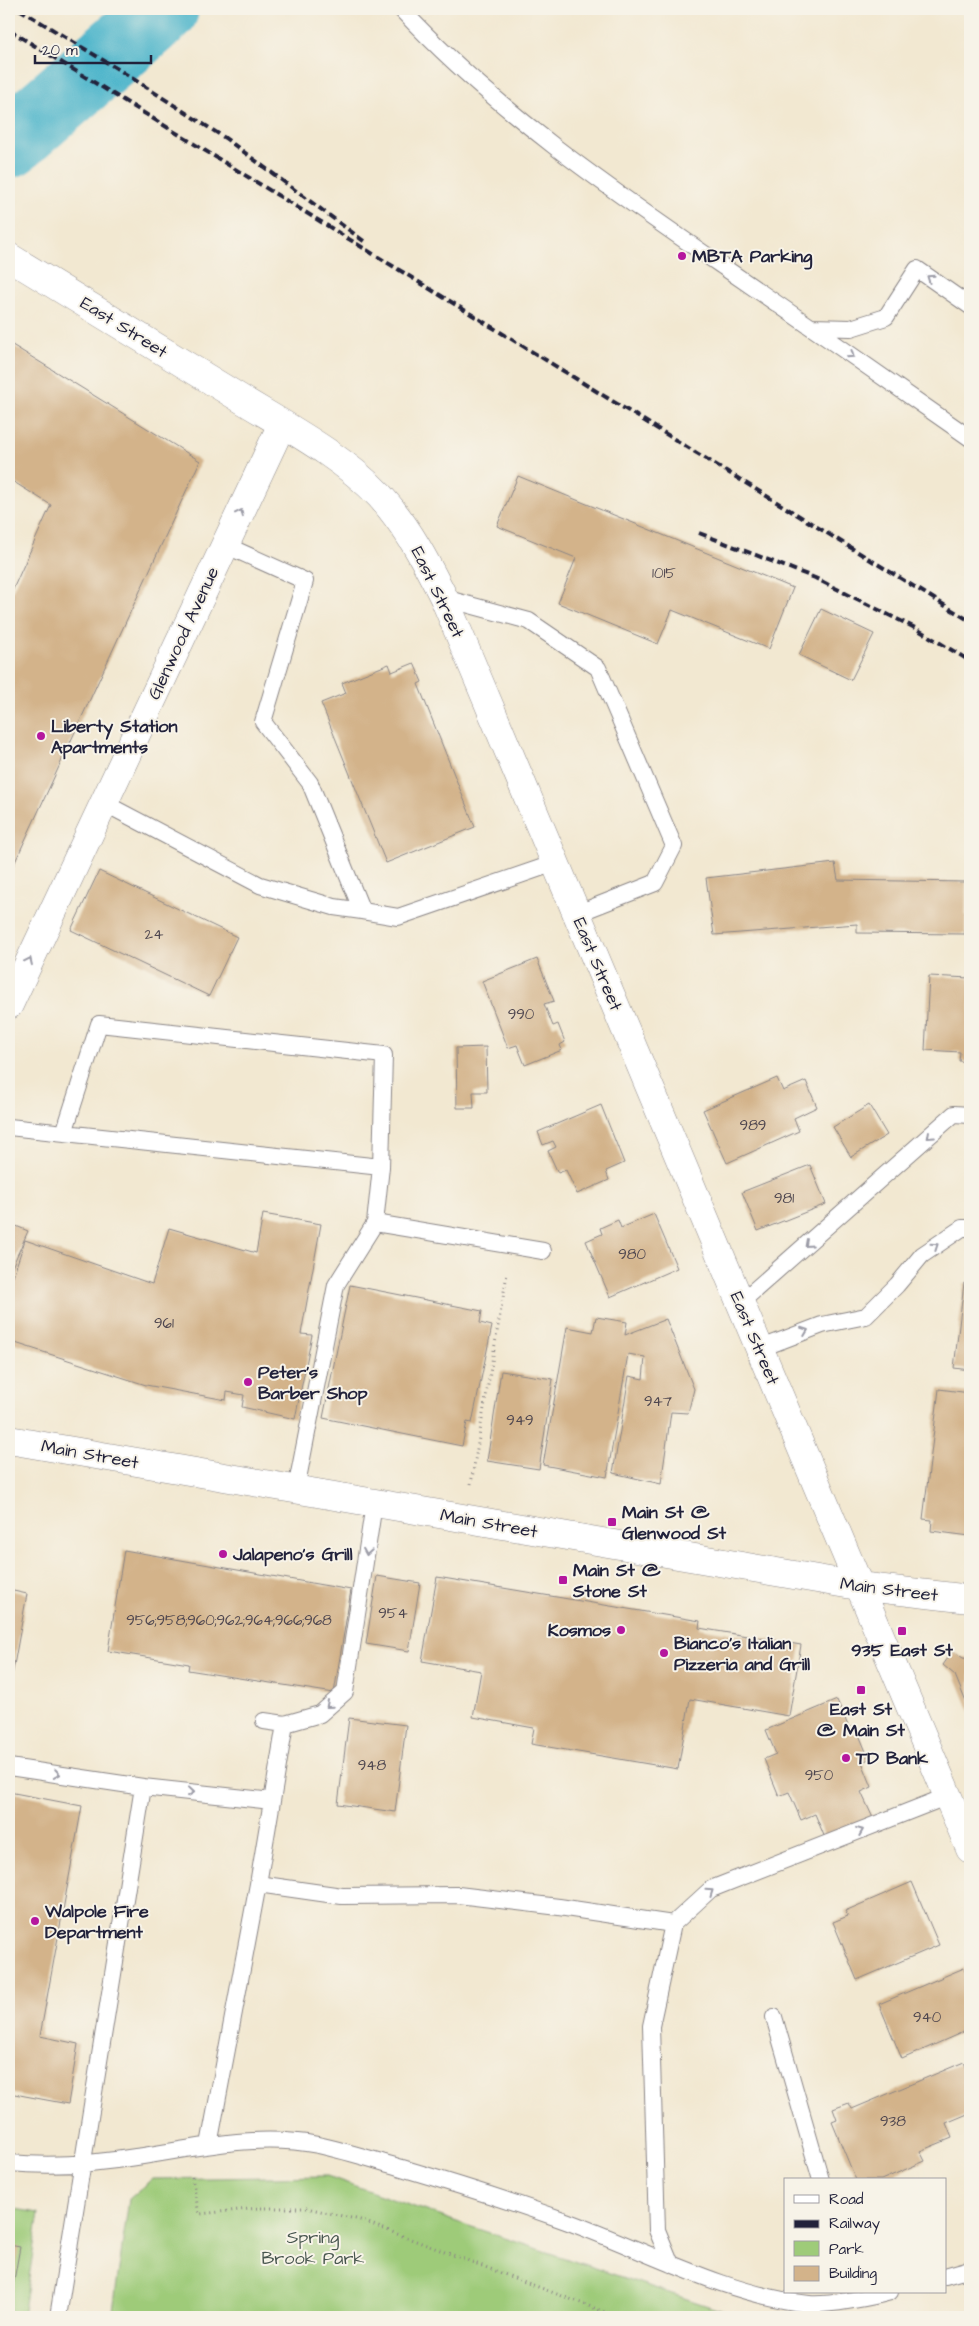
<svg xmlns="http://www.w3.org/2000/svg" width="979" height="2326" font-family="'Architects Daughter',sans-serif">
<rect width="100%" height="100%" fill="#f7f3e8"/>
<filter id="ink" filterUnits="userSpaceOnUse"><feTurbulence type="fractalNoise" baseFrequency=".02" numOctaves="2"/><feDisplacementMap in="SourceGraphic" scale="10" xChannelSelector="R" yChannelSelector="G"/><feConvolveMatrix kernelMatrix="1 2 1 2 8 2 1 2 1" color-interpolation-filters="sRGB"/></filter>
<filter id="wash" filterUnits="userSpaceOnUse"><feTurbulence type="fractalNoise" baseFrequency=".0096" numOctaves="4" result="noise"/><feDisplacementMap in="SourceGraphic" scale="20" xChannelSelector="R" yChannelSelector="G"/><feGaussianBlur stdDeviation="1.12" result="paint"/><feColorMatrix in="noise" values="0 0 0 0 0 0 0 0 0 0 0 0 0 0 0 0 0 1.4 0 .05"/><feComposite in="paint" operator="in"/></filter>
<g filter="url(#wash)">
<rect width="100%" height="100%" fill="#f2e8d1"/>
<!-- green -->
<path fill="#9ecb79" stroke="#60765a" d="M327,2176L454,2221L741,2317H112L129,2199L153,2179Z
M9,2208L39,2213L23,2317H9Z"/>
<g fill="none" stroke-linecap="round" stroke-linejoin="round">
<!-- river -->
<path stroke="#4db5cb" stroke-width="70" d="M9,143L164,9"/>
</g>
<g id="blocks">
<!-- building -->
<path fill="#d3b38a" d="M9,343L200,461L9,875V598L51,505L9,479Z
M518,476L793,588L769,649L672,610L658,644L558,603L576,558L497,526Z
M821,609L874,634L851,680L799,655Z
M414,663L422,682L418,684L475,827L386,863L321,703L346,693L342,683L389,664L392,672Z
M835,863L838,880L966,882L965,934L857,933V924L714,935L706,878Z
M99,871L237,937L209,996L71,930Z
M537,959L554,1001L544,1004L553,1026L558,1024L565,1042L560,1045L562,1050L525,1065L517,1045L508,1048L482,981Z
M929,976L970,978V1062L959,1061L960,1052L925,1050Z
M486,1047L487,1092H473L474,1108H457L456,1048Z
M777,1078L783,1091L806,1081L817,1107L794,1118L799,1131L727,1163L703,1110Z
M601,1105L624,1163L606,1171L609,1180L577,1194L566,1170L558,1173L548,1151L556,1147L553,1141L543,1145L538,1132Z
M869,1105L887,1135L851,1157L833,1127Z
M810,1165L826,1204L758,1231L742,1192Z
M263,1214L321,1224L301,1334L312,1335L295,1419L242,1407L244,1395L227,1392L226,1400L146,1385L9,1341V1288L25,1240L152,1284L169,1228L256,1253Z
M654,1214L677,1268L610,1297L586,1241L602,1234L600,1228L618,1220L621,1228Z
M9,1223L28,1231L9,1274Z
M964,1283L970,1284V1370L954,1368Z
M350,1285L482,1311L480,1323L492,1326L472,1423L467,1422L462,1446L323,1418Z
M596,1317L627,1322L625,1335L666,1319L694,1389L688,1413L671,1412L661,1484L613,1473L629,1376L643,1379L645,1357L628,1354L607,1477L543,1465L567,1327L593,1332Z
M501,1371L553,1379L539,1469L487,1461Z
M939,1389L970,1393V1536L931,1531L932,1520L923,1519Z
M124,1550L351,1590L334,1693L188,1670L189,1664L108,1651Z
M377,1576L420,1583L409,1651L366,1644Z
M437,1577L700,1621L699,1628L801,1645L789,1716L690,1699L678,1769L531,1744L534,1728L473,1717L481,1671L422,1661Z
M9,1590L27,1594L10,1687H9Z
M953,1651L963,1658L970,1659V1712L955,1675L943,1665Z
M837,1700L849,1728L855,1725L869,1759L862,1762L872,1787L861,1792L873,1818L825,1838L815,1814L801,1820L789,1792L779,1796L764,1759L776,1754L766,1730Z
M349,1718L406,1725L395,1812L338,1804Z
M9,1792L82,1806L40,2036L78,2044L68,2104L9,2093Z
M912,1882L939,1945L857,1980L833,1922L848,1916L845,1911Z
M964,1968L970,1984V2029L902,2059L879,2004Z
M964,2062L970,2076V2113L946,2123L952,2138L920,2151L925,2161L881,2180H856L832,2122L837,2120L833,2109L849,2103L852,2109Z
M9,2245L20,2247L10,2303H9Z"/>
</g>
</g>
<g filter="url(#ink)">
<use href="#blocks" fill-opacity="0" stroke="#8a8586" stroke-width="1"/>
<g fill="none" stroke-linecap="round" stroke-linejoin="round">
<defs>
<path id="service" d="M401,9C496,111 610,189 725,268C807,324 889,381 970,438
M811,327L851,328L886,317L917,269L970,306
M225,545L305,581L263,722L310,783L362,911L398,917L555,863
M444,598L529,621L598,668L674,846L655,883L576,914
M104,803L260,885L334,907L362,911
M9,1127L381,1167L375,1223L543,1251
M64,1133L99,1024L384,1055L381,1167
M740,1303L954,1114L970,1115
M759,1349L822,1325L866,1316L897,1285L922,1255L962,1228H970
M296,1489L336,1285L375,1223
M285,1724L320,1714L345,1692L374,1504
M9,1767L143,1787L272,1801
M258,1884L342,1896L458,1895L559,1907L673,1924L651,2026L657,2230L671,2264
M673,1924L711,1889L948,1796
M774,2017L821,2180
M209,2145L258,1884L285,1724L264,1721
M9,2163C52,2167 94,2164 136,2157C197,2148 257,2133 318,2145C346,2151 374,2160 402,2168C456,2184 510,2201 563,2220C644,2249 722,2294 809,2304C826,2306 873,2297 890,2292
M945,2276L970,2269
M58,2317L143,1787"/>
<path id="minor" d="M9,1005L282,424"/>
<path id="secondary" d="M9,257C85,303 161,350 238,397C285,426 342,456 380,496C408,527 426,562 444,598L970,1849
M9,1440L858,1586L970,1599"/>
</defs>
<!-- service casing -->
<use href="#service" stroke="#8a8586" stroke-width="18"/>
<!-- minor casing -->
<use href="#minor" stroke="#8a8586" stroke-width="29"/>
<!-- secondary casing -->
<use href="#secondary" stroke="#8a8586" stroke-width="29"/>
<!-- path -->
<path stroke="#8a8586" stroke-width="3" stroke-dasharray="1 4" stroke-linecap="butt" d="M471,1484L507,1274
M192,2177L199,2214L259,2208H307L360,2220L618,2317"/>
<!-- service -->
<use href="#service" stroke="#fff" stroke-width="16"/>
<!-- minor -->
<use href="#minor" stroke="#fff" stroke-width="28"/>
<!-- secondary -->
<use href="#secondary" stroke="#fff" stroke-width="28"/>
<!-- rail -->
<path stroke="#22223b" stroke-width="4" stroke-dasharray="8 4" stroke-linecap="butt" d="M19,9L121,71L225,138L365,242
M9,30L970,621
M699,533L815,578L915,628L970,661"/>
</g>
<!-- one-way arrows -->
<defs><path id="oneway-chevron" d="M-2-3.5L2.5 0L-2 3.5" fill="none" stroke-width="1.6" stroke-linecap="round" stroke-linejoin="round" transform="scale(1.25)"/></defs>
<g stroke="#9c9ca7">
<use href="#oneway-chevron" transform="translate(930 278) rotate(-145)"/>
<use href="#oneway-chevron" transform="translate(851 355) rotate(35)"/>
<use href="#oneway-chevron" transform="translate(240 513) rotate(-65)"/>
<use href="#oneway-chevron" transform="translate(29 961) rotate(-65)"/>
<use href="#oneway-chevron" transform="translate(930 1136) rotate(138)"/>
<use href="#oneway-chevron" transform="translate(808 1244) rotate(138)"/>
<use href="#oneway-chevron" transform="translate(935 1246) rotate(-34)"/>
<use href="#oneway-chevron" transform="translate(805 1331) rotate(-21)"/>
<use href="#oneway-chevron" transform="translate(367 1552) rotate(99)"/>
<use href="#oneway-chevron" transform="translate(329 1705) rotate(139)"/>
<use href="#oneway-chevron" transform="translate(57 1774) rotate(9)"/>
<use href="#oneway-chevron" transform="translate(191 1792) rotate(6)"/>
<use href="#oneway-chevron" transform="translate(860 1831) rotate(-22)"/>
<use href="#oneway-chevron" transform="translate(710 1892) rotate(-35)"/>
</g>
</g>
<!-- markers -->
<g fill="#b5179e" stroke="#f7f3e8" stroke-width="2">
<circle cx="682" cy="256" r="5"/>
<circle cx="41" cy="736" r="5"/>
<circle cx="248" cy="1382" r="5"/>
<rect x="607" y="1517" width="10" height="10" rx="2.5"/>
<circle cx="223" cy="1554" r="5"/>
<rect x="558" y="1575" width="10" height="10" rx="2.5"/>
<circle cx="621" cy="1630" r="5"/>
<rect x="897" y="1626" width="10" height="10" rx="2.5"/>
<circle cx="664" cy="1653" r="5"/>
<rect x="856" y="1685" width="10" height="10" rx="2.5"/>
<circle cx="846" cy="1758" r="5"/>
<circle cx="35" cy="1921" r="5"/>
</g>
<g text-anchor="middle" stroke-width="4" stroke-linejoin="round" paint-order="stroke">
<!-- number labels -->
<g font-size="15" fill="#4e464f">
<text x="664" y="578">1015</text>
<text x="154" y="939">24</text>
<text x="521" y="1019">990</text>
<text x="753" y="1130">989</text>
<text x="784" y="1203">981</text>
<text x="632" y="1259">980</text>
<text x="164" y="1328">961</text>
<text x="658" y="1406">947</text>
<text x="520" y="1425">949</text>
<text x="393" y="1618">954</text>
<text x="229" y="1625">956;958;960;962;964;966;968</text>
<text x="372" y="1770">948</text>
<text x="819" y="1780">950</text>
<text x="927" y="2022">940</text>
<text x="893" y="2126">938</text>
</g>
<!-- poi labels -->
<g font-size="18" font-weight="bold" fill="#22223b" stroke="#f7f3e8" text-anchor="start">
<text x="692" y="262">MBTA Parking</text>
<text x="51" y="732">Liberty Station<tspan x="51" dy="21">Apartments</tspan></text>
<text x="258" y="1378">Peter's<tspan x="258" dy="21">Barber Shop</tspan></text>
<text x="622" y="1518">Main St @<tspan x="622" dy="21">Glenwood St</tspan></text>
<text x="233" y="1560">Jalapeno's Grill</text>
<text x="573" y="1576">Main St @<tspan x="573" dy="21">Stone St</tspan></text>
<text x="611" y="1636" text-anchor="end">Kosmos</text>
<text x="674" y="1649">Bianco's Italian<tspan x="674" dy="21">Pizzeria and Grill</tspan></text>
<text x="902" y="1656" text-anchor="middle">935 East St</text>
<text x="861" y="1715" text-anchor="middle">East St<tspan x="861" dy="21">@ Main St</tspan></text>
<text x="856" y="1764">TD Bank</text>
<text x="45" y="1917">Walpole Fire<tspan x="45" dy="21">Department</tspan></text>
</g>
<!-- street labels -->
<g font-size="18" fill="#22223b" stroke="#f7f3e8">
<text transform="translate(124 327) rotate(32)" y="6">East Street</text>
<text transform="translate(438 592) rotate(64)" y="6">East Street</text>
<text transform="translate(183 633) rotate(-65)" y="6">Glenwood Avenue</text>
<text transform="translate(598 964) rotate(67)" y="6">East Street</text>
<text transform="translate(755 1338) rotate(67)" y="6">East Street</text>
<text transform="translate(90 1454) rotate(10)" y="6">Main Street</text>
<text transform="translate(489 1523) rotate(10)" y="6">Main Street</text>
<text transform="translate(889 1589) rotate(7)" y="6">Main Street</text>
</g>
<!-- park labels -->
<g font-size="18" fill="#47554e" stroke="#f7f3e8">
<text x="313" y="2243">Spring<tspan x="313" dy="21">Brook Park</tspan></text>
</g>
</g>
<!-- margin -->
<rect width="979" height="2326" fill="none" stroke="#f7f3e8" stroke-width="30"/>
<!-- legend -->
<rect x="784" y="2178" width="162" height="115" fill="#f7f3e8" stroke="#a29fa3"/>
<rect x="794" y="2195" width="25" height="8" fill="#ffffff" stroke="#a29fa3"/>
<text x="829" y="2204" font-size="15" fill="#22223b">Road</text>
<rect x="794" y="2220" width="25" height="8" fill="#22223b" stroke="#a29fa3"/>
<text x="829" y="2228" font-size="15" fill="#22223b">Railway</text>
<rect x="794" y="2241" width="25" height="15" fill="#9ecb79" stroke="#a29fa3"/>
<text x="829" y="2254" font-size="15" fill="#22223b">Park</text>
<rect x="794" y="2266" width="25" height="15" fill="#d3b38a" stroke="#a29fa3"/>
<text x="829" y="2278" font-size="15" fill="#22223b">Building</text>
<!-- scale -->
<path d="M35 55v8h116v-8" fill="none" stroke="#22223b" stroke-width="2.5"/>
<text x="42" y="55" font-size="15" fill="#22223b" stroke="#f7f3e8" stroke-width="4" paint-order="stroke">20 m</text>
</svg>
